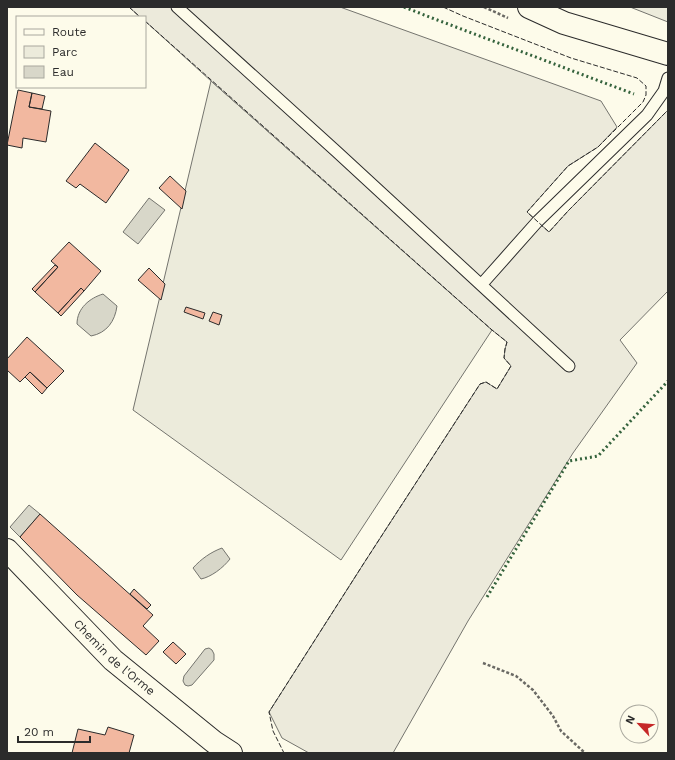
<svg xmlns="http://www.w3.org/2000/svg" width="675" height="760" font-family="'Work Sans',sans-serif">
<rect width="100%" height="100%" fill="#fdfbea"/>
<!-- green -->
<path fill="#ecebdb" stroke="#74746e" d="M630,7H668V22Z
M211,81L492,330L341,560L133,410Z"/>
<!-- parking -->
<path fill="#eceadb" stroke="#74746e" d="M129,7H340L601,101L617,127L598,147L568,166L527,212L549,232L568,211L668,110V291L620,340L637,363L573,453L468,621L393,753H309L282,738L269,712L364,563L480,384L486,382L497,389L511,366L504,358L505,349L507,342L492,330L211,81L145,21V17H140Z"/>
<!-- water -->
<path fill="#d8d7c9" stroke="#74746e" d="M149,198L165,210L138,244L123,232Z
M103,294L117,306C115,321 107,333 91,336L77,324C77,308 90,298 103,294Z
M29,505L40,514L20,537L10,527Z
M222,548L230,559C223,568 211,577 201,579L193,568C201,559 211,552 222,548Z
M209,648L212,650L214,654V660L192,685L188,686L185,685L183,681L184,676L205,649Z"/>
<!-- building -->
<path fill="#f2b8a0" stroke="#2b2b2b" d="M18,90L32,93L29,107L51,111L46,142L23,138L22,148L7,145Z
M32,93L45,96L42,109L29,107Z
M95,143L129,170L106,203L80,184L76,188L66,181Z
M170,176L186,191L182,209L159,188Z
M69,242L101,271L84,291L81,288L58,313L35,292L58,267L51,261Z
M55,265L58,267L35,292L32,289Z
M149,268L165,284L161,300L138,280Z
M81,288L84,291L61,316L58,313Z
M186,307L205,313L203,319L184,312Z
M213,312L222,315L219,325L209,321Z
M27,337L64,371L47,388L30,372L20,382L7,370V359Z
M30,372L47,388L42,394L25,377Z
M40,514L153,615L143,626L159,641L146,655L77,595L20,537Z
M134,589L151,605L147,609L130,594Z
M173,642L186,654L176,664L163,652Z
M108,727L134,735L129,753H72L78,729L105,735Z"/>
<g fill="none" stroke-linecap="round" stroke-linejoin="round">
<defs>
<path id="service" d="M177,7L337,152L569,366
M481,285L537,222L647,115L664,91L668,78"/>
<g id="minor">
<path id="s1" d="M7,550L113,660L214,742L231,753"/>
</g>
<path id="primary" d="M529,7L564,23L668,54"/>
</defs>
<!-- service casing -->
<use href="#service" stroke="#2b2b2b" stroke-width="13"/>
<!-- minor casing -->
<use href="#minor" stroke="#2b2b2b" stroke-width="24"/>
<!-- primary casing -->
<use href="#primary" stroke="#2b2b2b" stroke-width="24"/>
<!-- path -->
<path stroke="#6a6964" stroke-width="2.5" stroke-dasharray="3 2" stroke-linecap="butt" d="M484,7L508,18
M483,663L516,676L533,690L553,716L561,731L585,753"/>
<!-- service -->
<use href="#service" stroke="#fdfbea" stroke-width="11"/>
<!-- minor -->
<use href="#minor" stroke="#fdfbea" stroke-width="22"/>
<!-- primary -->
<use href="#primary" stroke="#fdfbea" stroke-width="22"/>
<!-- hedge -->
<path stroke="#34623c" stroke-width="3" stroke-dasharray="2 3" stroke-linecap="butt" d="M404,7L432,18L634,94
M487,597L569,461L598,456L668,381"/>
<!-- fence -->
<path stroke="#2b2b2b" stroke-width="1" stroke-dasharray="5 2" stroke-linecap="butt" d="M129,7L140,17
M443,7L463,16L571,58L637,78L646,86V95L643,102L598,147L568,166L527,212L549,232L568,211L668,110
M145,21L492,330L507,342L505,349L504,358L511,366L497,389L486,382L480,384L364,563L269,712L273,731L284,753"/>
</g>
<g text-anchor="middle" stroke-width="3" stroke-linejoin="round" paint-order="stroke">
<!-- street labels -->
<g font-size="12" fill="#2b2b2b" stroke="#fdfbea">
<text dy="4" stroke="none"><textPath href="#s1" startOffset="152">Chemin de l'Orme</textPath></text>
</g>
</g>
<!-- border -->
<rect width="675" height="760" fill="none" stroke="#2b2b2b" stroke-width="16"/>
<!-- legend -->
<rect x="16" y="16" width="130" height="72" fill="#fdfbea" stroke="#a9a89e"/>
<rect x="24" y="29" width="20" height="6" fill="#fdfbea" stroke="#a9a89e"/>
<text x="52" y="36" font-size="12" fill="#2b2b2b">Route</text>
<rect x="24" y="46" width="20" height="12" fill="#ecebdb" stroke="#a9a89e"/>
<text x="52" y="56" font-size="12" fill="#2b2b2b">Parc</text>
<rect x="24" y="66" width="20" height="12" fill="#d8d7c9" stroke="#a9a89e"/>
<text x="52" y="76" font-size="12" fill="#2b2b2b">Eau</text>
<!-- north arrow -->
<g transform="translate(639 724) rotate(296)"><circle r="19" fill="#fdfbea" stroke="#a9a89e"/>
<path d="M0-3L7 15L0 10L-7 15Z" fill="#c62828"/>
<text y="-6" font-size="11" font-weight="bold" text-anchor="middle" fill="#2b2b2b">N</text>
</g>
<!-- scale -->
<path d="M18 736v6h72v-6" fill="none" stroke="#2b2b2b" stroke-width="2"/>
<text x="24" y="736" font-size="12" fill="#2b2b2b" stroke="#fdfbea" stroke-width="3" paint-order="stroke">20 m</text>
</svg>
